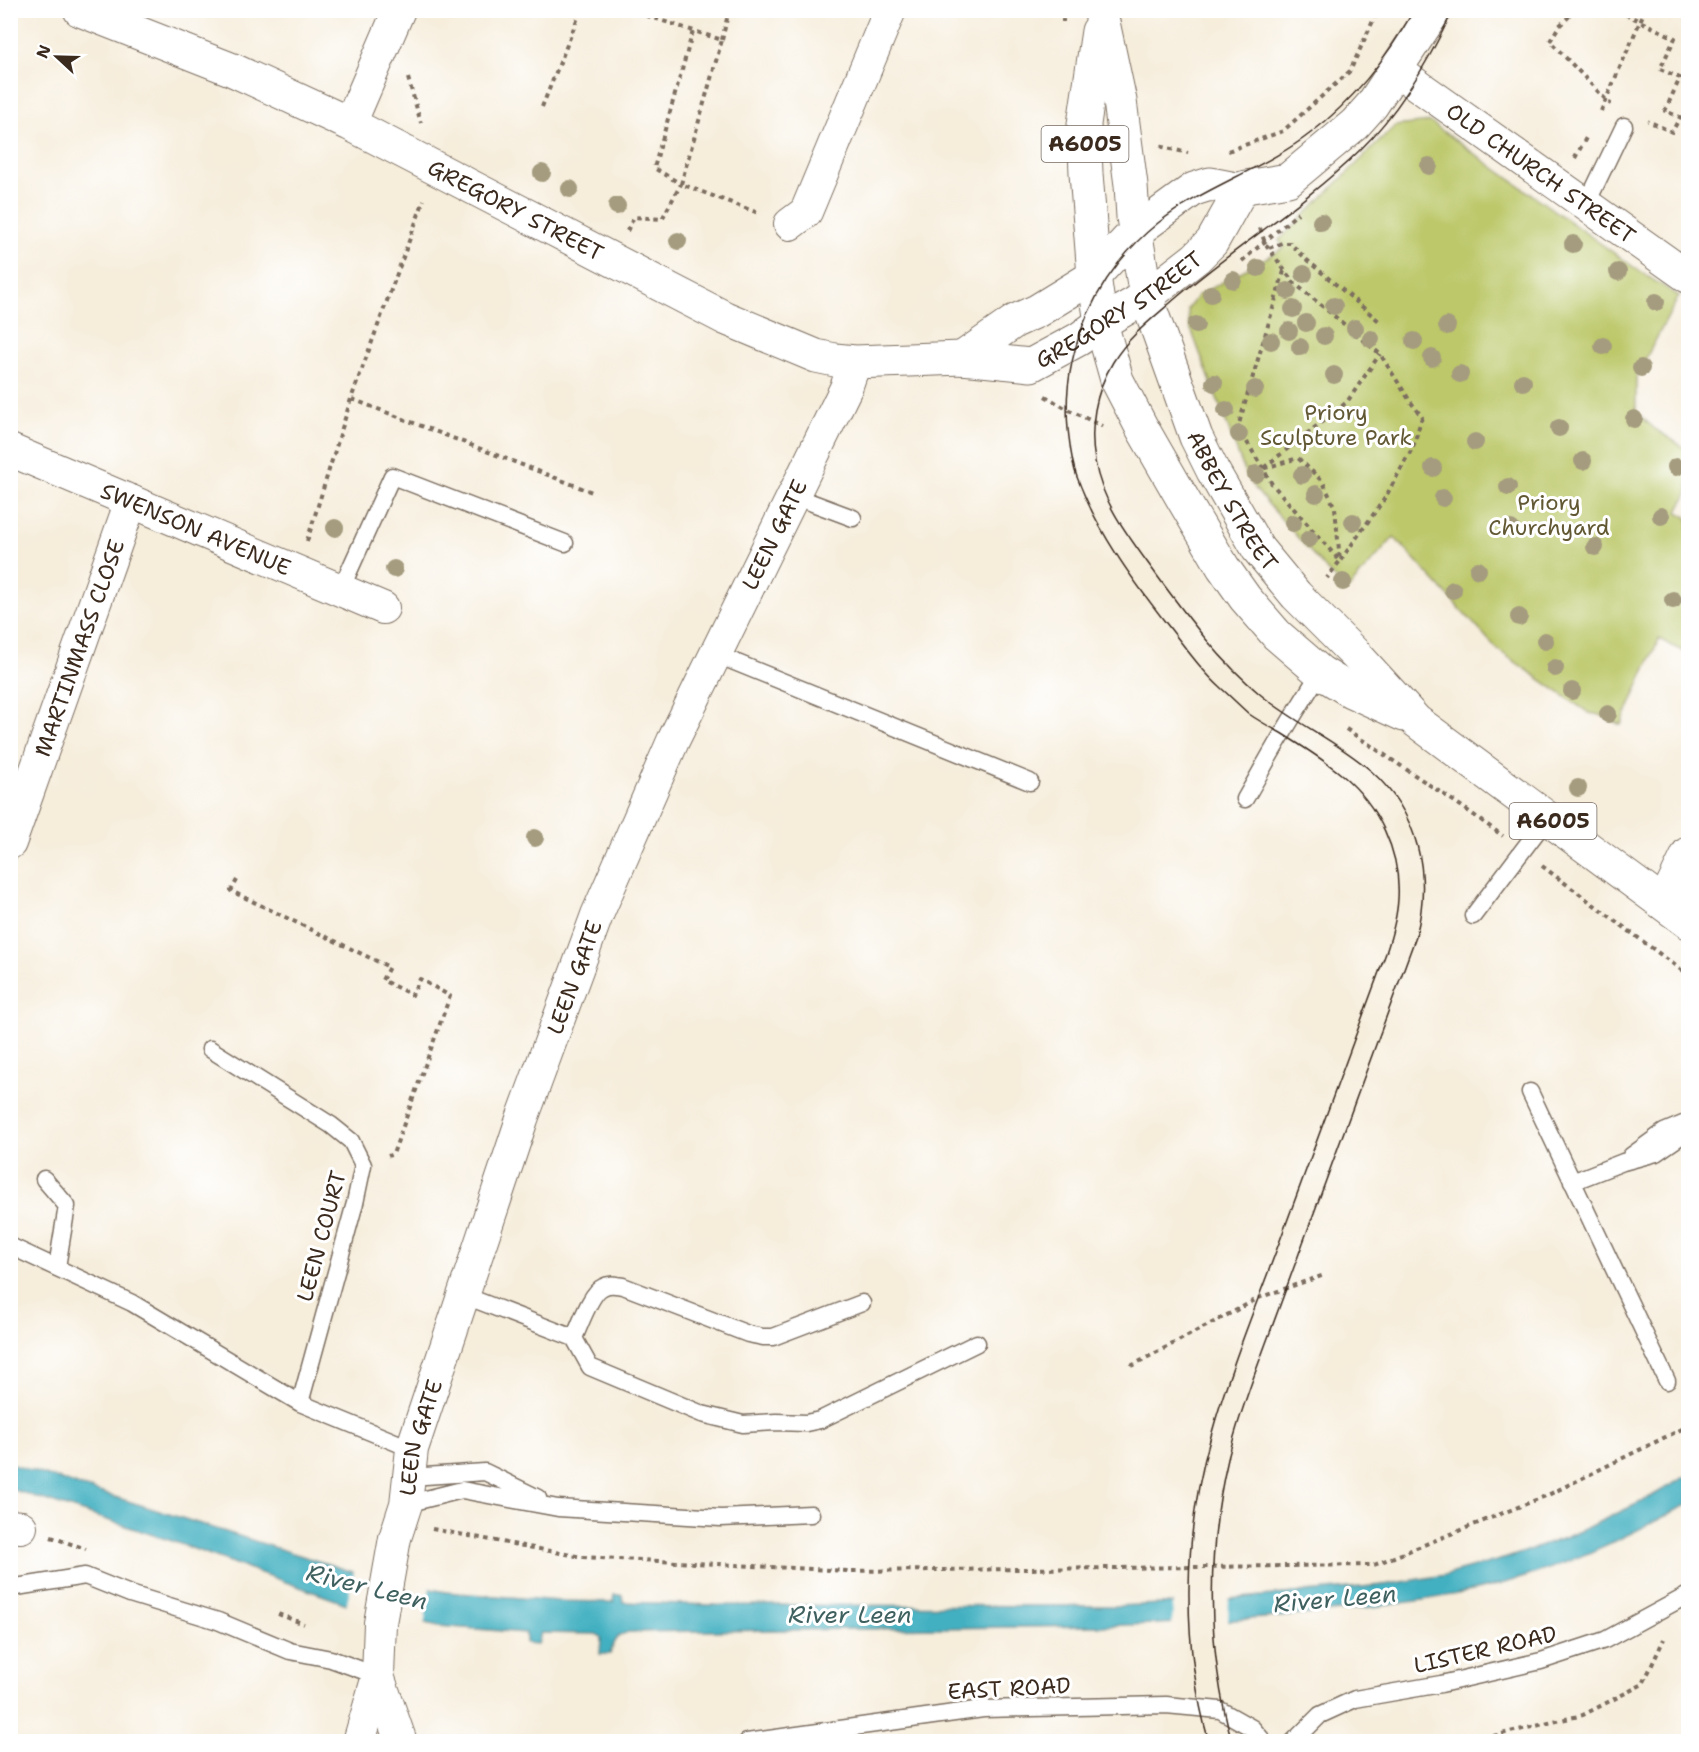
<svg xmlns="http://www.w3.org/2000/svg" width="1699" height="1752" font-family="'Shantell Sans',sans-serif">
<rect width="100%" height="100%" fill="#fff"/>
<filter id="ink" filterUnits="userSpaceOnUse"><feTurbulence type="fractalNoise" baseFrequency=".0167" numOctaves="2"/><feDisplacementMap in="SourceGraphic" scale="12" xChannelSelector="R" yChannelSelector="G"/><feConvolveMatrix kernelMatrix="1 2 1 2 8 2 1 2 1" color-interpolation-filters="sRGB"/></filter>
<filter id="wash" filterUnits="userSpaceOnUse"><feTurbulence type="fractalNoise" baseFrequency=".008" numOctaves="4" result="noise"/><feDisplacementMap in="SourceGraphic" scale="24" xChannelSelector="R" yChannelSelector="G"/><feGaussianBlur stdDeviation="1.35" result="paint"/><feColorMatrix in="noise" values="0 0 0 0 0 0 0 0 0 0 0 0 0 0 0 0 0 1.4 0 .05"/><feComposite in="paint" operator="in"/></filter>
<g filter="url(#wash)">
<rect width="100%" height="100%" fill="#f6eddb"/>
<!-- green -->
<path fill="#bcc869" stroke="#7c7944" stroke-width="1.5" d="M1430,122L1642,273L1679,296L1636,377V412L1655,429L1688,450V492L1678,512L1688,518V654L1659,639L1621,725L1600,715L1589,713L1498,650L1394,537L1348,589L1330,574L1255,489L1246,475L1189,324L1188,309L1197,296L1284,248L1279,240L1395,126Z"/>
<!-- water -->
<path fill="#43b0c1" stroke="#3f6d70" stroke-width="1.5" d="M10,1464L366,1576L446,1592L559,1601L613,1602L614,1595H622L623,1602L716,1605L1115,1606L1186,1603L1383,1585L1445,1575L1507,1558L1567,1537L1643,1501L1688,1475V1504C1637,1531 1586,1557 1531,1575C1477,1593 1421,1601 1365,1608C1277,1619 1189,1623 1101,1626L630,1632C616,1634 614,1643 610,1654H600L601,1638L600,1636L596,1634L541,1633L538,1644L526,1643V1633L439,1626L358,1608L169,1540L11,1489Z"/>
<!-- pier -->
<path fill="#f6eddb" d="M355,1568L367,1573L430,1586L424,1626L357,1611L346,1607Z
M1229,1596L1228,1623L1172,1627L1173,1601Z"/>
</g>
<g filter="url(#ink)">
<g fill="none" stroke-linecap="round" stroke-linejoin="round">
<defs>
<path id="lane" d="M1587,203L1624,126
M794,496L853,518
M341,589L392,476L565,543
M715,654L1030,782
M1245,799C1258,777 1270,754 1283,733C1295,712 1308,693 1320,672
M1473,916L1548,817
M210,1049L331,1125L351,1141L363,1165L355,1203L300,1403
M1530,1092L1667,1381
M1631,1156L1664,1132L1688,1122
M44,1179L67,1206L57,1267
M1572,1182L1623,1162L1656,1153L1688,1131
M10,1246L132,1303L300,1403L412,1449
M463,1295L574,1338C580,1325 591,1292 603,1287C610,1283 615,1285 623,1286L748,1334L763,1337H773L862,1303
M574,1338L590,1367L702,1414L743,1424L776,1422L806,1423L820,1420L977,1343
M410,1477L485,1472L538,1498
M406,1504L462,1490L558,1508L721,1518L811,1514
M10,1588L85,1576L130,1594L218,1621L290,1651L331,1659L378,1676
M747,1742L983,1709L1166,1705L1220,1710L1252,1728L1264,1742
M1293,1742L1320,1715L1355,1699L1441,1684L1541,1661L1605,1640L1688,1595"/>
<g id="street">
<path id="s1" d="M1396,70L1688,277"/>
<path d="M350,124L399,10"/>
<path d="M790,224L806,212L890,10"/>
<path id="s2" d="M10,450L383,608"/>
<path id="s3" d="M10,843L131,501"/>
<path d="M1664,903L1688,853"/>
<path d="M10,1526L21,1527"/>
<path d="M378,1676L401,1742"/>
<path id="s4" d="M359,1742L378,1676L380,1623L395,1538L406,1504L412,1449L522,1119L597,915L673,741L846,388L855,362"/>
</g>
<g id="secondary">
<path id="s5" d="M80,10L233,70L350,124L725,318L816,356L835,360L855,362L962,358L1031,365L1079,339L1101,323L1146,297L1196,258L1212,242L1241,190"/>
<path d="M962,358L1015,321L1037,311L1094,276L1135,232L1194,189L1210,184L1241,190L1246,187L1288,180L1355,124L1372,105L1435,10"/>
</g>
<g id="primary">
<path id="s6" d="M1101,13L1120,101L1131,185L1133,217L1146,297L1196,437L1213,471L1258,549L1296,595L1356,655L1416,721L1688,922"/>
<path d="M1098,31L1084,124L1086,173L1094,276L1101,323L1117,380L1142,428L1184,501L1223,567L1245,598L1277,635L1320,672L1351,691L1404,715"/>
</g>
</defs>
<!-- lane casing -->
<use href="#lane" stroke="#7c6e60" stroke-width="19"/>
<!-- street casing -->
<use href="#street" stroke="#7c6e60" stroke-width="34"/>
<!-- secondary casing -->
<use href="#secondary" stroke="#7c6e60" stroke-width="35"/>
<!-- primary casing -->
<use href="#primary" stroke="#7c6e60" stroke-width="35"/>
<!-- path -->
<path stroke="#7c6e60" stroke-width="4" stroke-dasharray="4.5 4.5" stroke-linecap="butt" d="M629,10L722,40L681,184L761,214
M1063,10V22
M1576,10L1559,26L1550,41L1608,102L1611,104
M1617,10L1675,38L1660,69L1680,78L1665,111L1680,117L1672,132L1648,121
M722,40L729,10
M408,78L421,123
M542,107L581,10
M1601,111L1645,10
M1161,145L1163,147L1188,153
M1228,151L1283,131L1350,71L1378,10
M1575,158L1587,136
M1260,228L1265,243L1293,282L1380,354L1410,401L1422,417L1413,447L1385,498L1340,561L1335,508L1323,482L1298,458L1262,469L1347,402L1380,354
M627,231L634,217L662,219L681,184L654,168L693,31
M1269,248L1282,243H1290L1307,260L1379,321
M1242,261L1298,213
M1284,271L1238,427L1272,484L1340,561L1327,578
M1045,396L1067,409L1102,426
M352,399L592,492
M307,541L351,399L424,200
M1346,729L1464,808L1503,836
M1542,866L1688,975
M237,880L231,891L389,967L382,980L412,995L420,979L450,996L393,1154L388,1156
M1131,1366L1261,1297L1324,1275
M432,1529L582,1557L849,1571L1374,1565L1548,1495L1688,1426
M51,1537L86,1549
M278,1614L304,1624
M1467,1742L1583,1715L1643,1684L1664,1639"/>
<!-- lane -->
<use href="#lane" stroke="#fff" stroke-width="16"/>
<!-- street -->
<use href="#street" stroke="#fff" stroke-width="32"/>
<!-- secondary -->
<use href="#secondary" stroke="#fff" stroke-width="33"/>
<!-- primary -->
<use href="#primary" stroke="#fff" stroke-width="33"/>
<!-- tram -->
<path stroke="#3b2a1e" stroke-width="1.5" d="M1209,1742C1181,1644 1183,1533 1211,1436C1230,1367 1258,1301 1282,1235C1316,1141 1351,1047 1386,953C1392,935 1397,918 1398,899C1401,852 1378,805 1342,775C1323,759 1302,746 1281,733C1270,727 1259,721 1249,714C1240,706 1231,697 1222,689C1201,670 1184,646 1166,623C1131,578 1097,531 1077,477C1071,461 1070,445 1068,429C1061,350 1097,272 1158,223C1205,186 1265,169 1312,132C1355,99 1387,58 1414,10
M1232,1742C1207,1650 1206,1551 1228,1459C1237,1423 1249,1389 1262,1354L1416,936C1432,875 1419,813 1370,770C1337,741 1295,723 1261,695C1220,661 1189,619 1158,577C1133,542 1102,505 1095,461C1089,427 1095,392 1113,362C1129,336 1153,318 1176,298C1235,247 1303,206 1360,150C1400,111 1429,61 1453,10"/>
</g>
<!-- trees -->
<g fill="#a59c7f">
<circle cx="1429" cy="166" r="9"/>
<circle cx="542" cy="173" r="9"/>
<circle cx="570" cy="189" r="9"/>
<circle cx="617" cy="206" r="9"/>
<circle cx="1321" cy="222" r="9"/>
<circle cx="678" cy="241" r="9"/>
<circle cx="1573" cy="244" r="9"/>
<circle cx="1258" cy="268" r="9"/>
<circle cx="1618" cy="272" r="9"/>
<circle cx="1304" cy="274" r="9"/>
<circle cx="1233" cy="280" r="9"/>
<circle cx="1288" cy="291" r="9"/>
<circle cx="1211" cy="294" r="9"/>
<circle cx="1656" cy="302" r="9"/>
<circle cx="1334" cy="306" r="9"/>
<circle cx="1293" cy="309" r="9"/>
<circle cx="1306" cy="323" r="9"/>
<circle cx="1196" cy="325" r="9"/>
<circle cx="1447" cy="326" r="9"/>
<circle cx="1355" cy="328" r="9"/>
<circle cx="1289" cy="331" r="9"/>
<circle cx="1324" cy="336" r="9"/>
<circle cx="1371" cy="339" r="9"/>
<circle cx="1271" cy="341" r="9"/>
<circle cx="1414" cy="341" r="9"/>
<circle cx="1603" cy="346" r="9"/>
<circle cx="1300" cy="347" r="9"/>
<circle cx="1432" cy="358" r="9"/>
<circle cx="1641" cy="368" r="9"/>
<circle cx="1460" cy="374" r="9"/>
<circle cx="1334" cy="375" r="9"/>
<circle cx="1523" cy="382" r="9"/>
<circle cx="1214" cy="383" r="9"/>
<circle cx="1255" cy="389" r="9"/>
<circle cx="1226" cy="410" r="9"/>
<circle cx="1634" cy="419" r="9"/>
<circle cx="1559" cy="428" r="9"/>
<circle cx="1239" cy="434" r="9"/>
<circle cx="1475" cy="442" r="9"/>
<circle cx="1583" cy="461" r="9"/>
<circle cx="1676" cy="467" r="9"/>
<circle cx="1433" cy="468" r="9"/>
<circle cx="1256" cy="474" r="9"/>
<circle cx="1302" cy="475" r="9"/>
<circle cx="1508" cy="487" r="9"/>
<circle cx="1316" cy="494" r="9"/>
<circle cx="1443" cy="498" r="9"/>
<circle cx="1661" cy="516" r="9"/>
<circle cx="1353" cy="522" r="9"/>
<circle cx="1293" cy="523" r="9"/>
<circle cx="335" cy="528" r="9"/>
<circle cx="1511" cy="529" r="9"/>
<circle cx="1309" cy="539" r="9"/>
<circle cx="1595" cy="547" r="9"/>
<circle cx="394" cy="569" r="9"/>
<circle cx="1478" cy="570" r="9"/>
<circle cx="1343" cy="582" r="9"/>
<circle cx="1453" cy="590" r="9"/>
<circle cx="1673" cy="600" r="9"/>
<circle cx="1519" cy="617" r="9"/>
<circle cx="1545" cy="641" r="9"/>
<circle cx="1555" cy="668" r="9"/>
<circle cx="1572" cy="691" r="9"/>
<circle cx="1608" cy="714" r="9"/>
<circle cx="1578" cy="788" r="9"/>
<circle cx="535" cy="838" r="9"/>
</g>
</g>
<g text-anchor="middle" stroke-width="6" stroke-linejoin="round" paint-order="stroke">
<!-- shield labels -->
<g fill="#fff" stroke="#766a62" stroke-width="1.5">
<rect x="1041.5" y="126" width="87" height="36" rx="4.5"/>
<rect x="1509.5" y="803" width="87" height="36" rx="4.5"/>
</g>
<g font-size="21" font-weight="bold" fill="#3b2a1e">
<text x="1085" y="151">A6005</text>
<text x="1553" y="828">A6005</text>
</g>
<!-- street labels -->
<g font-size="22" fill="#3b2a1e" stroke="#fff">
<text dy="8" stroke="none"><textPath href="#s1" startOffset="178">OLD CHURCH STREET</textPath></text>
<text dy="8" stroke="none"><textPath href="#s5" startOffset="480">GREGORY STREET</textPath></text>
<text dy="8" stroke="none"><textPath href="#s5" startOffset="1134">GREGORY STREET</textPath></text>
<text dy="8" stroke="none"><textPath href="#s6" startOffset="510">ABBEY STREET</textPath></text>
<text dy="8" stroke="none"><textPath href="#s2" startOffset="202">SWENSON AVENUE</textPath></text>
<text dy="8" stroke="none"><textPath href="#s4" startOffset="1284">LEEN GATE</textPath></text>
<text dy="8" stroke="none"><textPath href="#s3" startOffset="207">MARTINMASS CLOSE</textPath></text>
<text dy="8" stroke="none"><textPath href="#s4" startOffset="798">LEEN GATE</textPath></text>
<text transform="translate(321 1236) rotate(-75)" y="8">LEEN COURT</text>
<text dy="8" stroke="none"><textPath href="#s4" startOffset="312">LEEN GATE</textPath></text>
<text transform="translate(1485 1649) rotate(-13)" y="8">LISTER ROAD</text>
<text transform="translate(1009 1688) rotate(-3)" y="8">EAST ROAD</text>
</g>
<!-- park labels -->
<g font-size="22" fill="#625934" stroke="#fff">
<text x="1336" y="420">Priory<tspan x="1336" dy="25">Sculpture Park</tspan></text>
<text x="1549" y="510">Priory<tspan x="1549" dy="25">Churchyard</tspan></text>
</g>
<!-- water labels -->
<g font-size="24" font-style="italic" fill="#3e605f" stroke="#fff">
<text transform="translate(367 1587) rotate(14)" y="8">River Leen</text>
<text transform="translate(1335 1599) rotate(-5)" y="8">River Leen</text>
<text x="850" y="1623">River Leen</text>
</g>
</g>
<!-- margin -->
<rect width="1699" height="1752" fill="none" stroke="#fff" stroke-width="36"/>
<!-- north arrow -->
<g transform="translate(57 57) rotate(292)" stroke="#ffffff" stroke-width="4.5" paint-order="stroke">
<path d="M0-4.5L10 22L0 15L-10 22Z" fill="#3b2a1e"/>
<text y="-9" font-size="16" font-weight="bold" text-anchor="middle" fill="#3b2a1e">N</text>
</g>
</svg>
